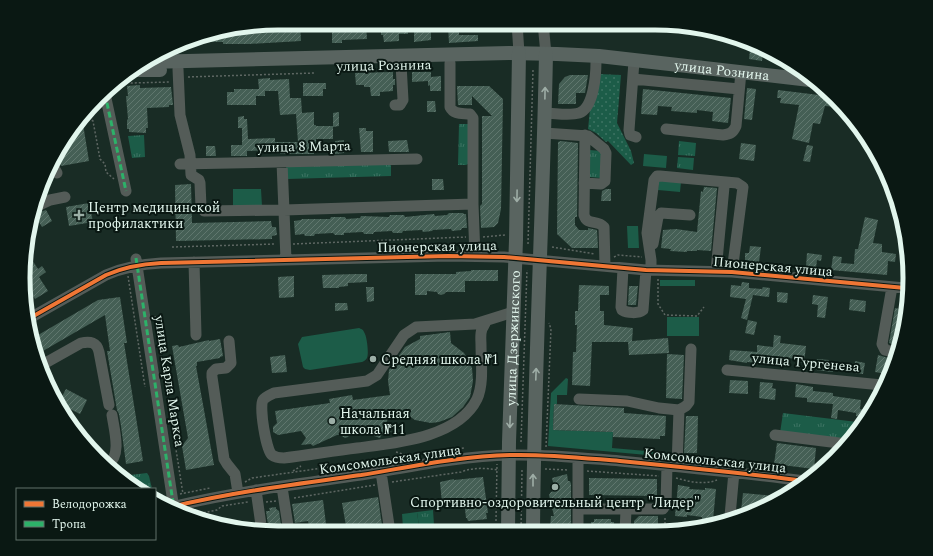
<svg xmlns="http://www.w3.org/2000/svg" width="933" height="556" font-family="Spectral,serif">
<defs>
<pattern id="park-tufts" width="24" height="20" patternUnits="userSpaceOnUse"><rect width="24" height="20" fill="#1c5c48"/><path d="M3 7l-1-3M5 7V3M7 7l1-3M15 17l-1-3M17 17v-4M19 17l1-3" fill="none" stroke="#3d7463"/></pattern>
<pattern id="garden-dots" width="8" height="8" patternUnits="userSpaceOnUse"><rect width="8" height="8" fill="#1c5c48"/><path d="M2 2h.1M6 6h.1" fill="none" stroke="#3d7463" stroke-width="1.8" stroke-linecap="round"/></pattern>
<pattern id="building-hatch" width="6" height="6" patternUnits="userSpaceOnUse"><rect width="6" height="6" fill="#455f55"/><path d="M-1 1l2-2M0 6l6-6M5 7l2-2" fill="none" stroke="#60776e"/></pattern>
</defs>
<rect width="100%" height="100%" fill="#192c25"/>
<!-- grass -->
<path fill="#1c5c48" d="M644,154L667,156L666,168L643,166Z
M659,179L681,182L680,192L658,190Z
M233,189H261L262,206H233Z
M627,226H638L639,248H628Z
M660,280H695V286H660Z
M667,317H699V336H667Z
M359,328C361,329 363,329 364,332C367,336 369,354 367,358C365,361 364,361 362,362L310,370L305,369L303,367L298,344L302,337Z
M566,378L568,379L567,395H557V404H554L553,430L613,432L612,448L669,453V457L548,446L551,393Z
M417,512L419,526L403,528L402,514Z"/>
<!-- park -->
<path fill="url(#park-tufts)" d="M459,124H470V163L466,165H458Z
M144,135L145,157L132,158L128,136Z
M679,141L696,143L695,156L678,155Z
M589,150L602,151L601,178L589,177Z
M678,157L694,158L693,170L677,168Z
M391,162V176L287,179L286,165Z
M783,413L857,422L856,433L850,441L780,433Z
M147,473L149,476L152,489H135L126,480L127,477L130,475Z
M433,510L434,525L419,526L417,512Z"/>
<!-- garden -->
<path fill="url(#garden-dots)" d="M598,74L621,75L617,123L631,151L634,163L631,165L608,141L606,142L596,133L588,129L591,100Z"/>
<!-- building -->
<path fill="url(#building-hatch)" d="M288,23H300L301,41L249,44H223V42H206V35H223V33H231V31L240,30V34L263,33L262,28H288Z
M319,23H355V26L366,25L367,39L342,40V43H332V30L319,31Z
M401,23H407L408,34H399V41L384,42L383,35H381V26H401Z
M448,27H459V35H478V41L449,43Z
M414,29H431V40L414,42Z
M750,50L763,52L762,61L749,59Z
M393,72V79H395V85H393V91L380,92V96H371L370,87H364V85H356L355,73Z
M412,72H431V77L441,76V91H430V85L428,86V81L412,82Z
M570,75H588L585,93H576V104H558L559,84L565,77Z
M270,78V80L289,79L290,98H301L302,113L314,112V125H316V126H333V139H316V150H314V154H280V150L247,151V156H231V145H242V128H238V117L244,116V119H247L248,139L275,138V142H298L296,114L280,115L278,91H265V96H256V105H227V92H234V89H259L258,79Z
M303,83H326V89H323V96H303Z
M140,85V88L171,87L173,105H169V107L147,108L148,128H146V133L129,132V129H127V120L128,119L126,96H128L127,86Z
M457,86H489L503,99L501,209L498,223L494,227L481,228L480,206L482,204V116H492L472,96V105H458Z
M747,88L756,89L752,120L744,119Z
M643,89L731,98L728,123L712,121L713,112L697,110V113L671,111L672,107L658,106L657,115L641,114Z
M778,90L827,96L838,107L825,106L820,124L813,123L809,143L792,139L799,105L780,103L781,98H777Z
M427,101H435L436,112H427Z
M339,112V126L333,127V113Z
M80,122L83,124L89,161L61,166L58,160L57,154L60,148L69,146L67,135Z
M359,128H366V131H373V152H361Z
M344,140V153L335,154V141Z
M407,140L409,152H389L388,141Z
M561,141L578,143L577,217H575V225L579,230H588V228L597,230L598,248H572L557,234L558,142Z
M741,143L756,145L754,161L739,159Z
M807,145L813,146L810,162L803,161Z
M206,146H215L216,156H206Z
M432,179H443L444,190H432Z
M191,184L192,223L271,221L272,227H276L277,235L272,236V239L176,241L175,185Z
M704,187L717,188L711,251L697,250V251H687V252L670,251L671,249L661,248L663,230L676,229L697,232L701,191L703,192Z
M606,189H611V201H601L602,191Z
M89,203L93,222L69,226L66,207Z
M46,210L52,221L42,227L34,214Z
M449,213H463L464,214H466L467,228H462L461,230L452,231L451,229L433,230L432,231L423,232L422,230L403,231L402,233H393L392,231L374,232L373,234H364L363,232L344,233V235H335L333,233L315,234L314,236H305L304,234L295,235L294,221L301,220L302,219H330L331,217H345L346,219L360,218L361,216L389,217L390,215H404L405,217L434,214L435,216L447,215Z
M865,217L878,220L873,243L882,244V252L896,254L895,262L888,261L887,275L831,270L833,256L842,257L841,263L854,264L855,249H858Z
M750,246L761,247L759,262L745,260V253H749Z
M27,252L38,269L42,266L46,272L39,277L48,291L35,299L24,281L33,276L25,263Z
M807,253L822,255L821,261L817,260L816,268L806,267Z
M471,270H498V281H465V292H446L444,294L441,295L438,294L437,292L427,291V295H415V274H456V272L471,271Z
M356,274H367V282L348,283V286L339,287V288H323L322,275Z
M294,276V297L279,298L278,277Z
M742,282L749,283V288L762,289L763,287L770,288L769,297L753,295L747,320L741,318L746,299L730,297L731,285L741,286Z
M579,285L609,286V295H600V311H604V325L633,328L632,341L668,338L669,353L629,355L628,342H592L590,386L572,385L573,352H576L577,325H575V311H578Z
M629,286H638L636,305H628Z
M366,287H374V301L367,302Z
M777,292L788,293L787,303L777,302Z
M813,295L828,297L825,318L817,317L818,305L812,304Z
M120,297L127,343H124L143,461L126,464L121,426L119,414L117,410L107,351H110L105,315L36,355L33,338L98,300Z
M850,299L866,301L865,312L849,310Z
M335,303H347L348,310L335,311Z
M895,308L905,310V328L898,346L889,343Z
M748,320L757,322L754,335L745,333Z
M450,332L451,343L464,353L469,361L472,368L473,381L470,397L463,407L452,417L439,422L431,423L415,420L409,416L388,419L384,427L392,432L382,434L380,438L368,434L351,433L348,437L345,438L340,435H337L313,446L311,444L301,445L306,438L301,431L278,435L273,432V427L277,423L275,411L330,403L329,399L352,395L353,400L390,395L388,381L389,370L405,347L420,339V336Z
M774,335L781,336L780,343L806,346L804,363L797,362V359L779,357L778,366H772V364L747,362V363L729,360L730,350L757,352V345L773,347Z
M220,339L223,356L220,357V358L197,362V366H196L214,465L186,470L182,446L188,438L172,346L178,345L179,347L209,340V341Z
M667,354L684,355L682,399L666,398Z
M285,355L287,372L272,373L270,357Z
M878,355L892,359L886,374L875,372Z
M817,359L829,360V362H834L833,372L816,370Z
M855,361L865,363L863,374L854,373Z
M730,380L748,381V394L729,393Z
M760,382L773,383L772,388L776,389L775,400L759,398Z
M796,384L813,387V391L833,393V396L861,400L860,409L866,410L865,417L856,416V413L838,410L837,419L831,418L833,404L807,402V398L795,397Z
M66,389L87,400L80,414L66,407L64,411L59,402Z
M554,404L624,408V413L666,416L665,436H660V439L613,437V432L553,430Z
M686,416H698L697,453H684Z
M777,443L816,448L814,469L774,464Z
M567,474L568,481H570L571,484V532H553V527H550L551,516H554L549,495L551,492L555,491L552,478Z
M483,477L488,513H486L487,519L468,521L467,518H466L464,500L442,503L440,482L454,479V480Z
M589,478L657,479V496L589,495Z
M678,485L690,487L689,489L705,490V488L716,489L713,520L702,519V517L687,515V517L675,516Z
M743,493L785,497L753,512L741,511Z
M378,497L383,532H347L342,503Z
M323,500L327,532H310L308,521L295,523L292,504Z
M276,507V509L279,511L282,532H269L266,511H270L269,508Z
M639,516H658V527H652V532H634V521Z
M594,519H611V522H614V532H591V522H594Z"/>
<g fill="none" stroke-linecap="round" stroke-linejoin="round">
<!-- path -->
<path stroke="#5e6763" stroke-width="1.5" stroke-dasharray="2 2" stroke-linecap="butt" d="M188,77L314,73
M120,79H125L131,83L170,82
M85,116L93,121L100,159L105,164L106,172L114,179
M483,237L505,235
M293,244L466,237
M528,244L533,70
M172,247L276,244
M552,247L595,254
M614,257L618,255L642,257
M128,276L145,387
M658,279V304L665,315L697,316L704,307
M155,316L183,494
M521,442L527,270
M546,447L551,329L549,323
M396,452L406,455
M545,469L569,470
M293,471L301,466
M587,471L659,476
M676,478C690,482 704,485 717,480
M245,482L252,478L464,448L465,449
M392,482L461,472C474,467 485,468 499,470
M180,494L210,488
M294,498L375,485
M156,500L163,498
M161,502L160,498L162,494
M266,502L276,501
M188,516L217,510L222,506L248,502
M496,521L497,464
M521,532L522,470
M665,532V518"/>
<!-- minor -->
<path stroke="#545c58" stroke-width="11" d="M517,23L519,53
M543,23L546,54
M634,61L629,130L630,135L636,137
M450,63V107C454,115 462,113 470,114L473,118V204
M178,69L180,115L190,155L191,175L199,180L200,183L201,207L204,211L284,210L473,204L475,256
M633,79L739,89
M105,94L126,191
M395,105H400L403,100L401,64
M544,113C555,113 569,116 579,113C594,108 596,74 596,61
M666,129L723,135C730,134 733,133 736,126L741,72
M544,133L588,136L604,149L606,153L605,181L601,184L584,183
M585,135L584,215C587,226 597,219 604,227L605,266
M282,162L286,260
M52,164L57,173
M180,164L417,159
M35,207L50,200L65,197
M653,244L658,217L661,213L690,215
M136,259L174,509
M194,262L196,335
M623,268L621,307L622,310C627,313 638,314 643,310L646,270
M651,270V260L647,233L654,180L657,176H660L737,183L743,187L732,272
M716,271L724,187
M892,287L882,344L885,350L895,352
M30,318L106,275C124,267 142,264 161,263L448,256L504,257L646,270L732,272L905,288
M486,321C485,324 483,327 482,329C480,334 481,340 481,345C481,361 484,384 477,399C458,438 395,443 357,448C333,451 308,455 284,458C280,458 276,458 272,455C266,450 259,407 263,400C265,397 270,395 274,393L367,381L377,375L404,335L416,327L475,324L513,312
M229,341L231,363L226,368L216,369L212,373V377L224,459L227,464L235,474L238,493
M40,366L81,343C90,341 97,342 99,352L109,405
M727,370L882,385
M579,399L627,401L659,408L679,410L677,466
M679,410L686,406L689,402L691,349
M775,435L847,444
M108,464C122,456 114,429 112,415
M381,472L390,532
M282,487L289,532
M256,490L262,532
M171,507C233,492 297,484 361,475C410,467 461,456 511,455C547,454 583,458 620,461C682,467 743,473 805,481
M578,509H663L666,504L667,465
M732,520L730,516L734,472
M688,529V528
M468,532L472,529H508
M578,532V458
M625,532L626,510"/>
<!-- major -->
<g stroke="#596460" stroke-width="14">
<path id="s1" d="M148,62L509,53L557,54L599,56L810,80"/>
<path d="M133,70H160"/>
<path id="s2" d="M508,532L509,442L516,240L519,53"/>
<path d="M533,532C534,373 543,213 546,54"/>
</g>
<!-- quiet -->
<path stroke="#2db169" stroke-width="3" stroke-dasharray="6 3" stroke-linecap="butt" d="M105,94L126,191
M136,258L174,509"/>
<defs>
<path id="cycleway" d="M30,318L106,275C124,267 142,264 161,263L448,256L504,257L646,270L732,272L905,288
M171,507C233,492 297,484 361,475C410,467 461,456 511,455C547,454 583,458 620,461C682,467 743,473 805,481"/>
</defs>
<!-- cycleway casing -->
<use href="#cycleway" stroke="#0a1813" stroke-width="6"/>
<!-- cycleway -->
<use href="#cycleway" stroke="#f07635" stroke-width="4"/>
</g>
<!-- one-way arrows -->
<defs><path id="oneway-shaft" d="M-6 0H5M1.5-3L5.5 0L1.5 3" fill="none" stroke-width="1.6" stroke-linecap="round" stroke-linejoin="round"/></defs>
<g stroke="#9eada6">
<use href="#oneway-shaft" transform="translate(545 93) rotate(-89)"/>
<use href="#oneway-shaft" transform="translate(517 196) rotate(91)"/>
<use href="#oneway-shaft" transform="translate(536 374) rotate(-88)"/>
<use href="#oneway-shaft" transform="translate(510 422) rotate(92)"/>
<use href="#oneway-shaft" transform="translate(533 480) rotate(-90)"/>
</g>
<!-- markers -->
<g fill="#9cafa7" stroke="#0a1813" stroke-width="1.5">
<path d="M77 209h4v4h4v4h-4v4h-4v-4h-4v-4h4z"/>
<circle cx="373" cy="359" r="4"/>
<circle cx="332" cy="421" r="4"/>
<circle cx="555" cy="487" r="4"/>
</g>
<g text-anchor="middle" stroke-width="4" stroke-linejoin="round" paint-order="stroke">
<!-- street labels -->
<g font-size="14" fill="#e2f6ed" stroke="#0a1813">
<text transform="translate(384 65) rotate(-1)" y="5">улица Рознина</text>
<text dy="5" stroke="none"><textPath href="#s1" startOffset="575">улица Рознина</textPath></text>
<text transform="translate(304 146) rotate(-1)" y="5">улица 8 Марта</text>
<text transform="translate(437 246) rotate(-1)" y="5">Пионерская улица</text>
<text transform="translate(773 266) rotate(5)" y="5">Пионерская улица</text>
<text dy="5" stroke="none"><textPath href="#s2" startOffset="194">улица Дзержинского</textPath></text>
<text transform="translate(806 362) rotate(5)" y="5">улица Тургенева</text>
<text transform="translate(170 381) rotate(81)" y="5">улица Карла Маркса</text>
<text transform="translate(390 459) rotate(-8)" y="5">Комсомольская улица</text>
<text transform="translate(715 460) rotate(6)" y="5">Комсомольская улица</text>
</g>
<!-- poi labels -->
<g font-size="14" fill="#e2f6ed" stroke="#0a1813" text-anchor="start">
<text x="88" y="212">Центр медицинской<tspan x="88" dy="16">профилактики</tspan></text>
<text x="381" y="364">Средняя школа №1</text>
<text x="340" y="418">Начальная<tspan x="340" dy="16">школа №11</tspan></text>
<text x="555" y="507" text-anchor="middle">Спортивно-оздоровительный центр "Лидер"</text>
</g>
</g>
<!-- crop -->
<path d="M0 0H933V556H0ZM278 30H655A248 248 0 0 1 903 278V278A248 248 0 0 1 655 526H278A248 248 0 0 1 30 278V278A248 248 0 0 1 278 30Z" fill="#0a1813" fill-rule="evenodd"/>
<path fill="none" stroke="#e2f6ed" stroke-width="5" d="M278 30H655A248 248 0 0 1 903 278V278A248 248 0 0 1 655 526H278A248 248 0 0 1 30 278V278A248 248 0 0 1 278 30Z"/>
<!-- legend -->
<rect x="16" y="488" width="140" height="52" fill="#0a1813" stroke="#60716a"/>
<rect x="24" y="501" width="20" height="6" fill="#f07635" stroke="#60716a"/>
<text x="52" y="508" font-size="12" fill="#e2f6ed">Велодорожка</text>
<rect x="24" y="521" width="20" height="6" fill="#2db169" stroke="#60716a"/>
<text x="52" y="528" font-size="12" fill="#e2f6ed">Тропа</text>
</svg>
